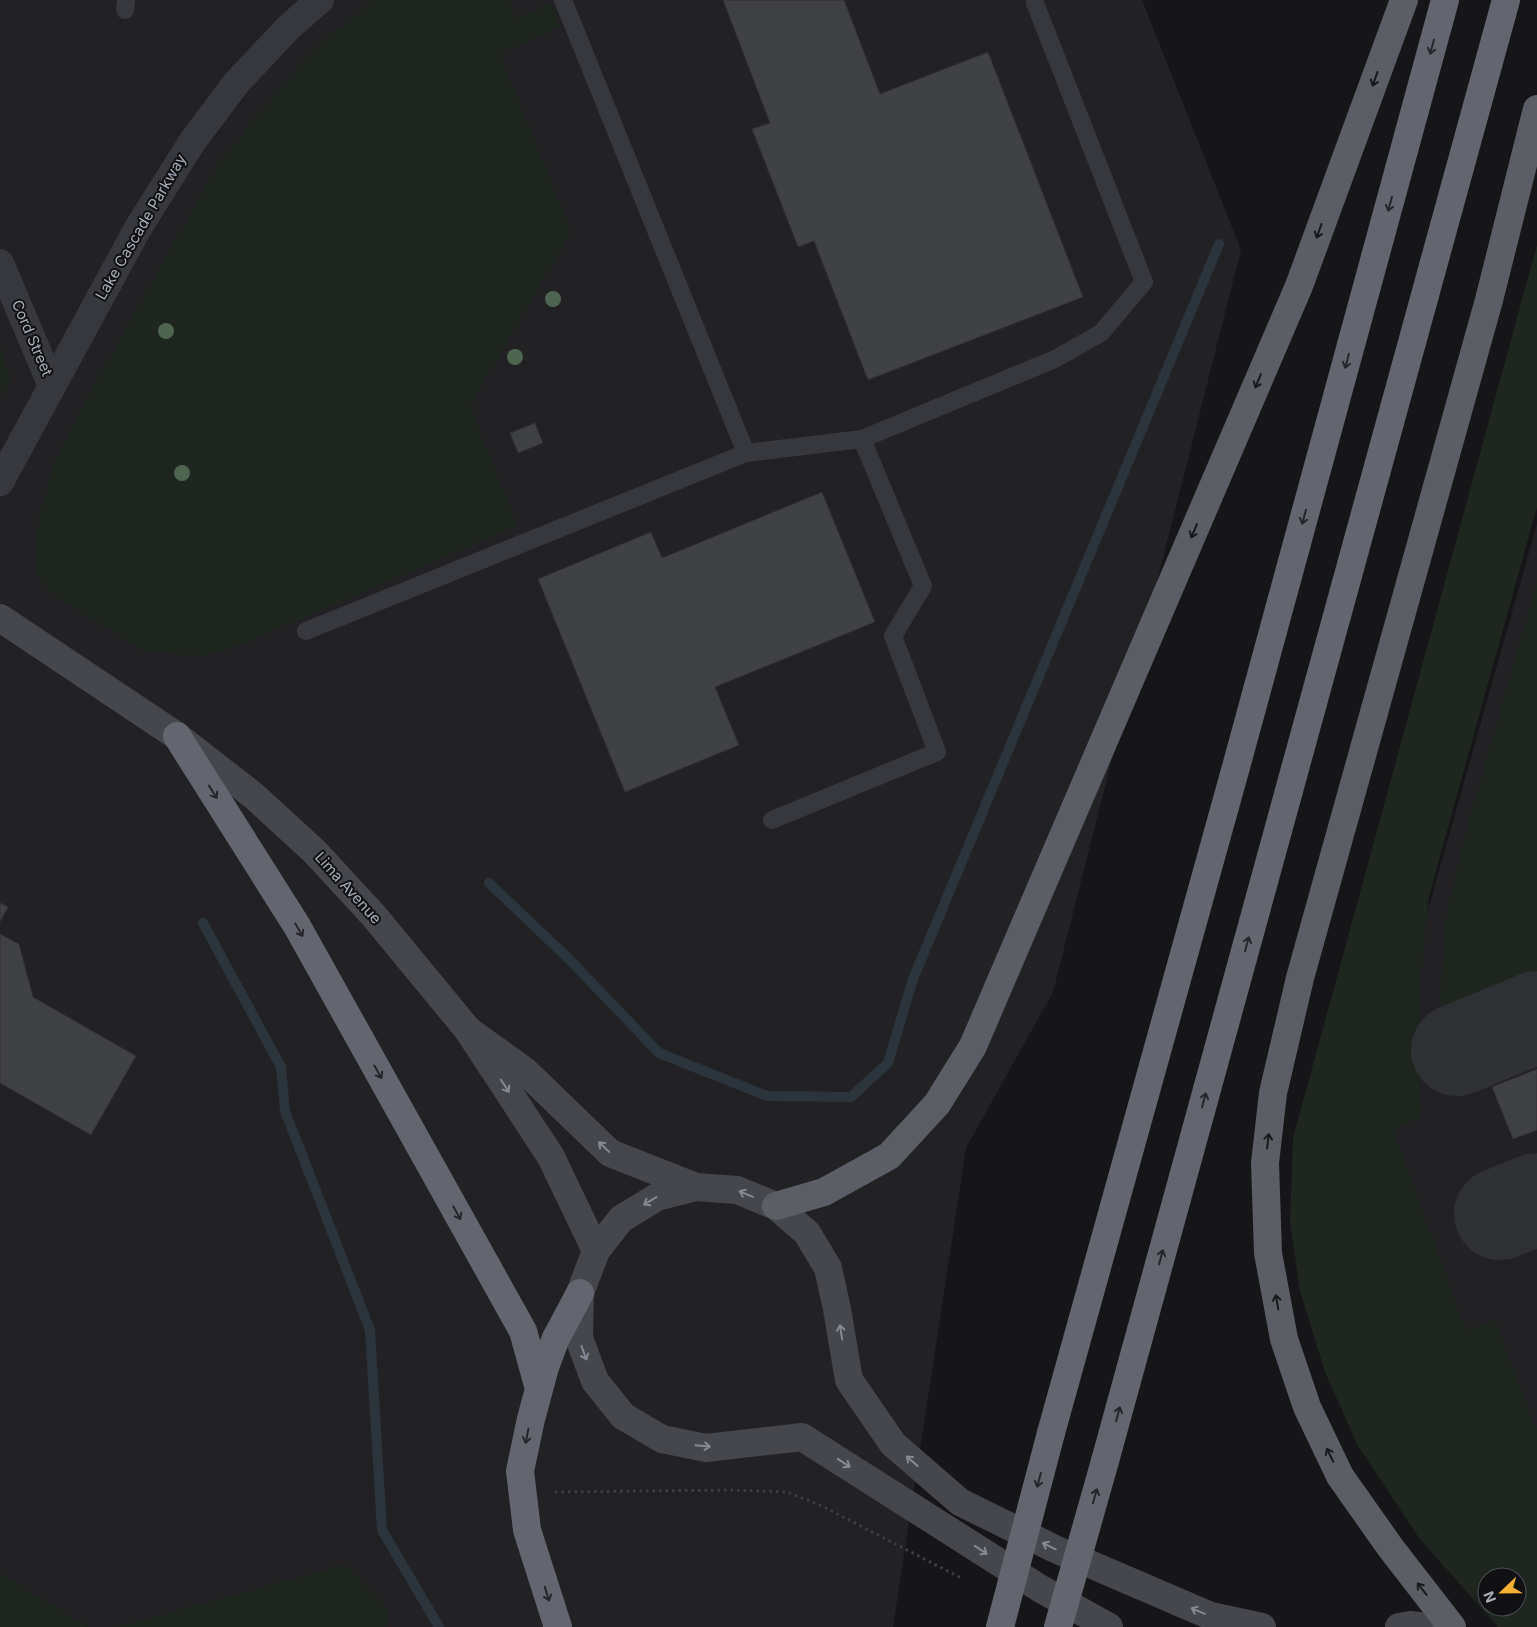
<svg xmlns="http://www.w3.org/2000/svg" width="1537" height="1627" font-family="Inter,sans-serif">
<rect width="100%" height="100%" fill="#161618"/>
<!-- built -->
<path fill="#222225" d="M0,0H1142L1241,250L1053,992L966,1148L893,1627H0Z
M1537,524V1518L1343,1211Z"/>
<!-- green -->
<path fill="#1e261f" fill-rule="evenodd" d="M374,0H508L516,18L551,4L560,27L499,53L571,232L470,406L517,526L247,642L204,656L144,651L51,593L35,569L36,532L52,469L72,425L217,166L265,106L318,46Z
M1537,245V507L1429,896L1421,974L1417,1053L1422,1118L1393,1130L1466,1330L1494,1320L1537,1430V1627H1498L1419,1538L1357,1444L1325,1372L1300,1291L1290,1221L1293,1138ZM1487,1577H1517V1607H1487Z
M0,348L11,380L0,400Z
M1537,581V984L1466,1012H1448L1440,1005L1445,921L1468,825Z
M347,1564L389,1612L386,1627H117Z
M0,1573L88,1627H0Z"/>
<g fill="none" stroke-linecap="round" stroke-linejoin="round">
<!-- stream -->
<path stroke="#2c353c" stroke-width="10" d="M489,883L568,958L659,1053L767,1096L851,1097L888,1063L913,979L1219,244
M203,923L281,1067L285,1111L370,1330L382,1530L439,1627"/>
<!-- taxiway -->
<path stroke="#303135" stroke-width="92" d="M1457,1050L1537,1017
M1500,1214L1537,1199"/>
</g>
<!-- building -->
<path fill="#404145" stroke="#303034" d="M723,0H844L880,94L988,52L1083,297L868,380L814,241L798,247L752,129L770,123Z
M535,423L543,443L518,453L510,433Z
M822,492L875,622L715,687L739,745L625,792L538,579L651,532L662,558Z
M0,903L8,907L0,922Z
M0,934L19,944L33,997L136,1056L91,1135L0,1083Z
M1537,1069V1130L1513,1139L1492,1087Z"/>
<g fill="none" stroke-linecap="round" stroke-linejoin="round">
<!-- path -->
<path stroke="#3d3f44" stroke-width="3" stroke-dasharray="2.5 4" stroke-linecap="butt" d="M555,1492L732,1490L787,1492L822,1506L961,1578"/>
<!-- service -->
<path stroke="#37383d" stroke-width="18" d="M125,10L126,0
M746,453L862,439L1055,359L1101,333L1144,282L1035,3
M306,631L746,453L563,0
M772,820L937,752L893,636L923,586L862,439"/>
<!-- minor -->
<path stroke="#37383d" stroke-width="28" d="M0,263L52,386"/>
<!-- tertiary -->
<path stroke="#37383d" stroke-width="28" d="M0,482L138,228L192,142L237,82L289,27L320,0"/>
<!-- secondary -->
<path stroke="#45474d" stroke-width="28" d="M0,618L177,736L254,796L315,852L374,916L468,1030L551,1157L596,1251
M468,1030L525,1071L610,1153L696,1187L737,1190L776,1206L807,1233L828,1268L837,1309L849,1380L893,1444L960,1502L1055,1549L1211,1616L1262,1627
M696,1187L657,1197L621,1219L596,1251L580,1293L579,1338L595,1381L623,1416L662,1439L706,1448L802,1437L1041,1589L1109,1627
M1399,1627L1410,1625L1426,1627"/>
<!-- trunk -->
<path stroke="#5b5e65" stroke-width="28" d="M776,1206L824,1192L889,1156L937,1104L973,1046L1299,286L1404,0
M1452,1627L1390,1547L1340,1476L1307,1407L1284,1339L1268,1253L1265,1163L1273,1093L1300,978L1489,300L1537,109"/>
<!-- motorway -->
<path stroke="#63666e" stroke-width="28" d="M177,736L297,926L523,1331L539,1389
M1051,1433L1236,767L1445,0
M1105,1461L1506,0
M558,1627L527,1530L520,1471L531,1419L545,1367L556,1338L580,1293"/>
<!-- motorway-bridge -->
<path stroke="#63666e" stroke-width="28" d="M1000,1627L1051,1433
M1058,1627L1105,1461"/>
</g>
<!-- trees -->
<g fill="#506452">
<circle cx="553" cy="299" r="8"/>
<circle cx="166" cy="331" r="8"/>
<circle cx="515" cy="357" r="8"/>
<circle cx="182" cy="473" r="8"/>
</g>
<!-- one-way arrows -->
<defs><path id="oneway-shaft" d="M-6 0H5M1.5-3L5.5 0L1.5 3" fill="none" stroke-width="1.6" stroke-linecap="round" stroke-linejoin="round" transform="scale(1.25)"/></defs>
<g stroke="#26262a">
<use href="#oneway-shaft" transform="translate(1432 47) rotate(105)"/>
<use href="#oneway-shaft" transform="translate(1390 204) rotate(105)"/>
<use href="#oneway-shaft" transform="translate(1347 361) rotate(105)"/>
<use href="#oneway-shaft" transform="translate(1304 517) rotate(105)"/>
<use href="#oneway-shaft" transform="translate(213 792) rotate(58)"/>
<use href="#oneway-shaft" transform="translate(299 930) rotate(60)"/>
<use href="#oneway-shaft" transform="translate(1247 944) rotate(-75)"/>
<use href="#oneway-shaft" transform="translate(378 1072) rotate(61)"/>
<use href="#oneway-shaft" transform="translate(1204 1100) rotate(-75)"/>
<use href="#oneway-shaft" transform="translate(457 1213) rotate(61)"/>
<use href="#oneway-shaft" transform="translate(1161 1257) rotate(-75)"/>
<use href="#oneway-shaft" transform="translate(1118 1414) rotate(-75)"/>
<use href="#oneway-shaft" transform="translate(527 1436) rotate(101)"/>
<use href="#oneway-shaft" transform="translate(1039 1480) rotate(105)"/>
<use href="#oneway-shaft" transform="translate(1095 1496) rotate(-74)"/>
<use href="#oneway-shaft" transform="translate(547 1594) rotate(72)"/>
</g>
<g stroke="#18191b">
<use href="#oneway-shaft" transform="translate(1375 79) rotate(110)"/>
<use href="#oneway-shaft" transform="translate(1319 231) rotate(110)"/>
<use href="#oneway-shaft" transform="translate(1258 381) rotate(113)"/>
<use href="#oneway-shaft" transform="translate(1194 531) rotate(113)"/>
<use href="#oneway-shaft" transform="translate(1268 1141) rotate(-83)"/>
<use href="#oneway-shaft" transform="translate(1277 1302) rotate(-100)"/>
<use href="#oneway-shaft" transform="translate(1330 1455) rotate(-116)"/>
<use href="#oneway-shaft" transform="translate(1422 1589) rotate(-128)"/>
</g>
<g stroke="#858993">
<use href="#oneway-shaft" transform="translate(505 1086) rotate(57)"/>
<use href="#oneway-shaft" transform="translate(604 1147) rotate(-137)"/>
<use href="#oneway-shaft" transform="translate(746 1194) rotate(-157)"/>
<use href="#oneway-shaft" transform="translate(650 1201) rotate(149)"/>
<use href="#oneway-shaft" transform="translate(841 1332) rotate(-99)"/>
<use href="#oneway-shaft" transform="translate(584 1353) rotate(70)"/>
<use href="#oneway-shaft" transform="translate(703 1446) rotate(5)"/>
<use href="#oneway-shaft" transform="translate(912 1461) rotate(-139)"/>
<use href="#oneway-shaft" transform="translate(844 1463) rotate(33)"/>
<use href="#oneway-shaft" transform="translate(1049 1546) rotate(-154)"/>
<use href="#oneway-shaft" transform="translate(981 1550) rotate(33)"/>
<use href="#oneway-shaft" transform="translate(1198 1611) rotate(-157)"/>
</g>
<g text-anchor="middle" stroke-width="4" stroke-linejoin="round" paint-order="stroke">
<!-- street labels -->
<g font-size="15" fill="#a8adb8" stroke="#111113">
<text transform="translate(141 227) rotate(-60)" y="5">Lake Cascade Parkway</text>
<text transform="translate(32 338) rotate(67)" y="5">Cord Street</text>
<text transform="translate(348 888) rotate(48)" y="5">Lima Avenue</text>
</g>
</g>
<!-- north arrow -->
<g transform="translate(1502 1592) rotate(248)"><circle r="24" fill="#111113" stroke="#4d4f55"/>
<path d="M0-4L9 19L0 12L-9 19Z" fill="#f2b134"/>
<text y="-8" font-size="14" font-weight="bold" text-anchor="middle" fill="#a8adb8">N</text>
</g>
</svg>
